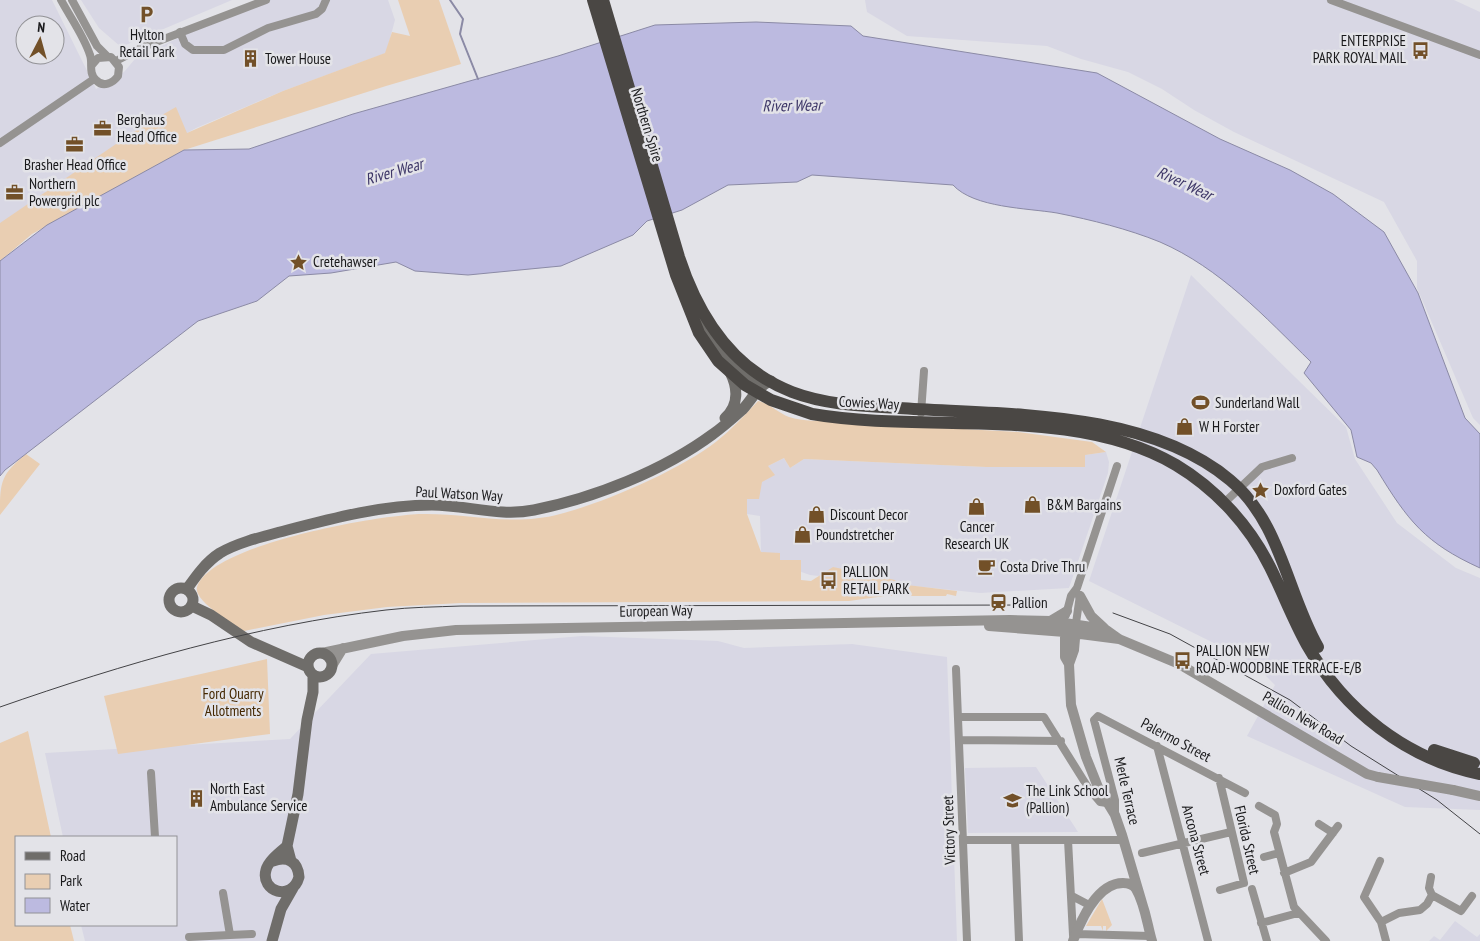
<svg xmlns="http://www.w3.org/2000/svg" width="1480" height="941" font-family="'PT Sans Narrow',sans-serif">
<rect width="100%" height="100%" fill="#e3e3e8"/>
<!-- built -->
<path fill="#d8d7e4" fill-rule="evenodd" d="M0,0H52L96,89L124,72L135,59L256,0H388L395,20L386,53L283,91L196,128L118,171L0,225ZM25,25H55V55H25Z
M81,0H232L121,47L99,28Z
M865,0H1454L1480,12V425L1473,418L1417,288V261L1384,202L1234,132L1194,110L1162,89L1128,72L1081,59L1047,46L907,36L867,12Z
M1191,275L1346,427L1355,459L1397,523L1456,568L1480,578V810L1405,807L1247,736L1275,685L1252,662L1089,581Z
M1106,452L1109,462L1108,473L1069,588L980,593L810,575L779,564L761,553L760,516L747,514V499L762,482L768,466L784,458L790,468L804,459L986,467H1085L1084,455Z
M582,636L718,641L744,648L852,644L947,657L957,941H85L81,925H176V837H63L45,753L290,739L371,654Z
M1036,767L1078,832L968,833L965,768Z
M1455,921L1477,937L1480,934V941H1429L1434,936L1440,940Z"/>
<!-- green -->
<path fill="#e9ceb2" d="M398,0H439L461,64L386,86L184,150L32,234L0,261V223L141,127L176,107L187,133L283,91L385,53L392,32L410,36Z
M758,401C769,403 778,413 789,417C803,422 821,420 836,422L1018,432L1092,442L1106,452L1085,455V467H986L804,459L790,468L784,458L768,466L775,475L762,482L759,499H747V514L761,552L780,553V560H801V580L811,581L833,567L895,580L899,584L957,591L956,596L947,594L946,596H885L849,601L461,603L387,607L324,615L244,631C234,624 193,601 197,587C211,544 380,515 421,514C469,513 512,527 560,514C606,502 680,470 717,441C732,429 745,415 758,401Z
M26,454L40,464L0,515C0,483 0,475 26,454Z
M267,659L270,734L118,754L104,696Z
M28,731L51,837H16V925H70L74,941H0V743Z
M1102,899L1112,925L1106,931V926H1103V931L1101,926H1086Z"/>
<!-- water -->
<path fill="#bcbae0" stroke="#8b8aa5" d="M756,22L851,26L863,36L1097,73L1220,139L1290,170L1333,194L1384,232L1418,293L1465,418L1480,434V568C1425,543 1408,521 1377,470L1371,463L1357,457L1351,430L1304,373L1311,362C1265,317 1220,268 1160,242C1128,229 1092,220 1057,213C1027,208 974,208 953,185L812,175L797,182L728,185L682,210L647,221L633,235L561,266L468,275L415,271L396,262L331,273L289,276L257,301L198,321L5,470L0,476V261L47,225L184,150L249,149L353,114L558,56L655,25Z"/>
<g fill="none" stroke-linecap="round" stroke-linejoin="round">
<!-- stream -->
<path stroke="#8b8aa5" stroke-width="2" d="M450,0L463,19L460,34L478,79"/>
<!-- minor -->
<path stroke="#959391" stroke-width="8" d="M61,0C70,17 84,36 90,55C93,63 88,73 96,80C103,88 113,83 118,76L119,67L111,57L98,58L92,65
M72,0L97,46L107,56
M1331,0L1480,55
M180,32L185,44L193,50H224L268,28L316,14L322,9L326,0
M116,61L143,47L266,0
M0,143L94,79
M921,413L924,371
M1224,503L1262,467L1292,458
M1066,615L1071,596L1077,588L1117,466
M1076,623L1080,595
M956,669L967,941
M958,717H1044L1089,789L1100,802L1107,803
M959,740L1061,741
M1157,746L1208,941
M151,773L155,837
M1219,778L1244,883L1220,890
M1259,806L1275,815L1277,824L1274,832L1294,907L1326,941
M1115,815V800L1094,720L1098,716L1245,793
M1319,824L1333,833
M963,840H1124
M1015,840L1019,941
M1068,840L1073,935
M1142,853L1231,832
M1264,857L1279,853
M1380,861L1364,897L1381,922L1386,941
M1284,873L1311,862L1338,826
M1431,877L1429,888L1432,895
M1252,889L1267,941
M223,893L230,935L252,934
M1072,896L1091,906
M1381,922L1399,913L1420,910L1427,904L1432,895L1461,911L1472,896
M1261,923L1298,913
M1076,934L1150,936
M189,937L230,935"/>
<!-- tertiary -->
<path stroke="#959391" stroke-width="10" d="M1080,596L1091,616L1104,628
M1052,620L1067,611
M1065,622V657L1069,664L1071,705L1086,757L1098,787L1115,815L1122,835L1142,903
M989,626L1065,632L1119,639
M322,653L403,636L456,630L1010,620L1051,621L1105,629L1119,639L1179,664L1367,774L1378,777
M1069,664L1074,650L1076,627
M332,666L343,648
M1453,790L1480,796
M1073,941C1081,920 1097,883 1123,883C1129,883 1133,884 1136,889C1145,904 1147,924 1152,941"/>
<!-- secondary -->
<path stroke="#6f6d6a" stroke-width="11" d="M700,311C710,347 731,358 756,383L757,393
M725,418C739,405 738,388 730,372
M169 600a12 12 0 1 1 24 0a12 12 0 1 1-24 0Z
M187,589C196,576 206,562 220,553C237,543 261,537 280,532C330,519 381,505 432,505C466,505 500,517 534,510C594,498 663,471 713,434C723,427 733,418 742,410C751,401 759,384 771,381
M192,606L211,615L251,642L308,667
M308 665a12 12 0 1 1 24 0a12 12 0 1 1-24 0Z
M273,861C287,856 298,861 299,877C292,902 260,892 266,870C268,861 280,852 287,846
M291,861L287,846L298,794L307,720L313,692V675
M272,941L281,909L293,888"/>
<!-- trunk -->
<path stroke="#4a4744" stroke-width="12" d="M593,0L676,275L699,333L718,361L745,385L771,400L812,414C927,434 1072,404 1176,465C1216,489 1249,525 1270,567C1283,593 1293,620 1307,645C1344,710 1406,759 1480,774
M603,0L679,257C698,315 732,369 792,392C826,405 863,406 899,408C1004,415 1145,409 1230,480C1281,522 1287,593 1318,647
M1434,750L1474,763"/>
<!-- tram -->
<path stroke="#434346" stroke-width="1" d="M1113,613L1170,634L1290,700L1351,746L1437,800L1480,834
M0,707C123,664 256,625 386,610C411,607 436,607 461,606L1037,605"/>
<!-- tertiary-bridge -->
<path stroke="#959391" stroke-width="10" d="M1378,777L1453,790"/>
</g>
<!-- icons -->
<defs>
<symbol id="parking-bare" viewBox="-9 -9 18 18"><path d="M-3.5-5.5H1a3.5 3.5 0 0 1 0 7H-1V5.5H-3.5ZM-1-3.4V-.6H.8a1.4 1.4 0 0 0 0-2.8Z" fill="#725028" stroke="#e3e3e8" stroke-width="2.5" paint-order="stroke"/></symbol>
<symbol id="bus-bare" viewBox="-9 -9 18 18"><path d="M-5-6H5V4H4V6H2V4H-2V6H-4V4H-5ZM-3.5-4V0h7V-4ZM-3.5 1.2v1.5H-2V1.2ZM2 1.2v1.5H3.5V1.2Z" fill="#725028" stroke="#e3e3e8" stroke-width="2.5" paint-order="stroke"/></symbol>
<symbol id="building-bare" viewBox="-9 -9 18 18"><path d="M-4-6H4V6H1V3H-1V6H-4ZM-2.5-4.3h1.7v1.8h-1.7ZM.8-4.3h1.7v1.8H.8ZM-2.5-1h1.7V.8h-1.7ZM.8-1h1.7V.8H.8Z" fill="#725028" stroke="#e3e3e8" stroke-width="2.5" paint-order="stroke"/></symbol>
<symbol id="office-bare" viewBox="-9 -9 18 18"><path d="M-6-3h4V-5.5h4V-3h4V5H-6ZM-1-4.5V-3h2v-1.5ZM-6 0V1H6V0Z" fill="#725028" stroke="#e3e3e8" stroke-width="2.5" paint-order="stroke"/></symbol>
<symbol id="sight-bare" viewBox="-9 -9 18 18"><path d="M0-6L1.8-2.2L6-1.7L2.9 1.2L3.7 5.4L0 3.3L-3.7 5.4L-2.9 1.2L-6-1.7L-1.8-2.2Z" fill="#725028" stroke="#e3e3e8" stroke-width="2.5" paint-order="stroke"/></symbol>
<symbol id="stadium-bare" viewBox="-9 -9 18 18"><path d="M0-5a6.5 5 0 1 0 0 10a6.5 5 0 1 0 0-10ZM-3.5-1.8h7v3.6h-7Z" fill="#725028" stroke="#e3e3e8" stroke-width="2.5" paint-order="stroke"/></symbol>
<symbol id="shop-bare" viewBox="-9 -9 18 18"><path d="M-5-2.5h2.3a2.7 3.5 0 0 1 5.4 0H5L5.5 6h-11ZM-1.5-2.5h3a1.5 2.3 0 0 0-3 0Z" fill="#725028" stroke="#e3e3e8" stroke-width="2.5" paint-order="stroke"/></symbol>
<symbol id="cafe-bare" viewBox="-9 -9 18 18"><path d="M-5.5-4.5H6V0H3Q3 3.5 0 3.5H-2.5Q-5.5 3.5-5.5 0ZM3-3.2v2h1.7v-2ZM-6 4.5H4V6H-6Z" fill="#725028" stroke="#e3e3e8" stroke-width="2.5" paint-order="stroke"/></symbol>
<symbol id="station-bare" viewBox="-9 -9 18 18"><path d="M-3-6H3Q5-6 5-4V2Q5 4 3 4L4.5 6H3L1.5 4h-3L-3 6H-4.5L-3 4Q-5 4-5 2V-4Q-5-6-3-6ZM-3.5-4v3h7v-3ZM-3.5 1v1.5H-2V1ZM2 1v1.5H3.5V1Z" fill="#725028" stroke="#e3e3e8" stroke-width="2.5" paint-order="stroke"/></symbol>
<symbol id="school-bare" viewBox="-9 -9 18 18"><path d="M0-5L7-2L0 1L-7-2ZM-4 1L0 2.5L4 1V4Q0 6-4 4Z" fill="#725028" stroke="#e3e3e8" stroke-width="2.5" paint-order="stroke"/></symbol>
</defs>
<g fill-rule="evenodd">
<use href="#parking-bare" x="134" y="2" width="25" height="25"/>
<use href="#bus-bare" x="1408" y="38" width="25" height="25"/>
<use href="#building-bare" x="238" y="46" width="25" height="25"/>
<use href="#office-bare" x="90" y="116" width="25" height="25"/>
<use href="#office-bare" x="62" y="132" width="25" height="25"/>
<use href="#office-bare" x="2" y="180" width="25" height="25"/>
<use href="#sight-bare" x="286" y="250" width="25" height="25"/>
<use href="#stadium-bare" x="1188" y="390" width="25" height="25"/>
<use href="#shop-bare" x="1172" y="414" width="25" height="25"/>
<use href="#sight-bare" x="1248" y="478" width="25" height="25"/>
<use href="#shop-bare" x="1020" y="492" width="25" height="25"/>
<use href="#shop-bare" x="964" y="494" width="25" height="25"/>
<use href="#shop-bare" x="804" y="502" width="25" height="25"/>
<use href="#shop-bare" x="790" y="522" width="25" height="25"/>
<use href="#cafe-bare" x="974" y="554" width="25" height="25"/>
<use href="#bus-bare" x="816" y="568" width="25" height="25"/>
<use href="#station-bare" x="986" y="590" width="25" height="25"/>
<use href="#bus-bare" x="1170" y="648" width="25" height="25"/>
<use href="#building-bare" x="184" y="786" width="25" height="25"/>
<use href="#school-bare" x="1000" y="788" width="25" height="25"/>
</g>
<g text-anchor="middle" stroke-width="5" stroke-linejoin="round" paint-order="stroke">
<!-- poi labels -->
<g font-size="15" fill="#19191b" stroke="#e3e3e8" text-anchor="start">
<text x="147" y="40" text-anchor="middle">Hylton<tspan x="147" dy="17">Retail Park</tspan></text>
<text x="1406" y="46" text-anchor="end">ENTERPRISE<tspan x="1406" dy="17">PARK ROYAL MAIL</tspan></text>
<text x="265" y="64">Tower House</text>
<text x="117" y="125">Berghaus<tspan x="117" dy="17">Head Office</tspan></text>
<text x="75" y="170" text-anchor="middle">Brasher Head Office</text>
<text x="29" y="189">Northern<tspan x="29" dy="17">Powergrid plc</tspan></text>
<text x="313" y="267">Cretehawser</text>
<text x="1215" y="408">Sunderland Wall</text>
<text x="1199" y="432">W H Forster</text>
<text x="1274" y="495">Doxford Gates</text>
<text x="1047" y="510">B&amp;M Bargains</text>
<text x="830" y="520">Discount Decor</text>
<text x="977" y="532" text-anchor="middle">Cancer<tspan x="977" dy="17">Research UK</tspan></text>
<text x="816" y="540">Poundstretcher</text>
<text x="1000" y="572">Costa Drive Thru</text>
<text x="843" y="577">PALLION<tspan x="843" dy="17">RETAIL PARK</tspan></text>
<text x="1012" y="608">Pallion</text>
<text x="1196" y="656">PALLION NEW<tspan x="1196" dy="17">ROAD-WOODBINE TERRACE-E/B</tspan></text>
<text x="210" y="794">North East<tspan x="210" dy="17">Ambulance Service</tspan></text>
<text x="1026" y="796">The Link School<tspan x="1026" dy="17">(Pallion)</tspan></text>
</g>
<!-- street labels -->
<g font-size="15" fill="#19191b" stroke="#e3e3e8">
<text transform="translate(647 125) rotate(73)" y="5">Northern Spire</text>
<text transform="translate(869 403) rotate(3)" y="5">Cowies Way</text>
<text transform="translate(459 494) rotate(3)" y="5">Paul Watson Way</text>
<text transform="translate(656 611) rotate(-1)" y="5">European Way</text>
<text transform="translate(1303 718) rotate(30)" y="5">Pallion New Road</text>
<text transform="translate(1176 740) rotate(28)" y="5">Palermo Street</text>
<text transform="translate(1127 791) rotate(77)" y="5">Merle Terrace</text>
<text transform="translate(949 830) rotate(-92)" y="5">Victory Street</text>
<text transform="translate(1196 840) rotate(75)" y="5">Ancona Street</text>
<text transform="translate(1247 840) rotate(77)" y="5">Florida Street</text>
</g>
<!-- park labels -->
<g font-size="15" fill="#442700" stroke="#e3e3e8">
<text x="233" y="699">Ford Quarry<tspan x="233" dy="17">Allotments</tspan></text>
</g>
<!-- water labels -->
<g font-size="16" font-style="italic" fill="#3d3667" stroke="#e3e3e8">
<text transform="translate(792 105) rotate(-1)" y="6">River Wear</text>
<text transform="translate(394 171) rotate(-16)" y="6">River Wear</text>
<text transform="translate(1185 183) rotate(25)" y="6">River Wear</text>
</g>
</g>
<!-- legend -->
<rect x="15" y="836" width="162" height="90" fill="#e3e3e8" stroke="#929296"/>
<rect x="25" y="852" width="25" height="8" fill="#6f6d6a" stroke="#929296"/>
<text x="60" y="861" font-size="15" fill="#19191b">Road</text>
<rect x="25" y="874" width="25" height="15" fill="#e9ceb2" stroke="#929296"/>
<text x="60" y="886" font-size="15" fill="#19191b">Park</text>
<rect x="25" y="898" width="25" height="15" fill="#bcbae0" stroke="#929296"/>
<text x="60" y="911" font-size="15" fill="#19191b">Water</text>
<!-- north arrow -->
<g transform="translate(40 40) rotate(6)"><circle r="24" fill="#e3e3e8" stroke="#929296"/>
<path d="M0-4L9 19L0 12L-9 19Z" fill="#725028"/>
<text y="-8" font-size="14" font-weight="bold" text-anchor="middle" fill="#19191b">N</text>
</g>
</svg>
